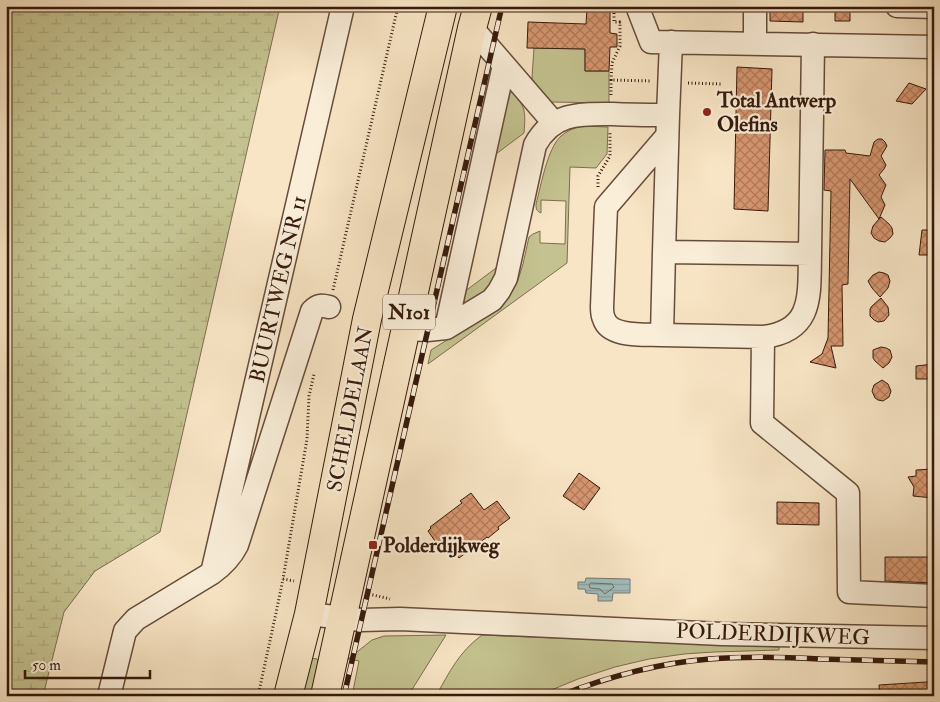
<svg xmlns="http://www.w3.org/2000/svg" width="940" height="702" font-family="'IM FELL Double Pica',serif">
<defs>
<pattern id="wetland-marsh" width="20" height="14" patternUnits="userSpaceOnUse" patternTransform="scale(1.25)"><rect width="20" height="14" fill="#c4c290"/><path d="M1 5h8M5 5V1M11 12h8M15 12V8" fill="none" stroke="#a9a67b"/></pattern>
<pattern id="water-rules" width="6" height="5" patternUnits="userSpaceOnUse" patternTransform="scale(1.25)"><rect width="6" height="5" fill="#a1bdbd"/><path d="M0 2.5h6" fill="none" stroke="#8ba2a1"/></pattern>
<pattern id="building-cross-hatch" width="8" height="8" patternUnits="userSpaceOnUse" patternTransform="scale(1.25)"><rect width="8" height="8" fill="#d79670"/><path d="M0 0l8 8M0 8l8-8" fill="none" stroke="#af7a5a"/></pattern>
</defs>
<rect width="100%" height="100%" fill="#f8e5c5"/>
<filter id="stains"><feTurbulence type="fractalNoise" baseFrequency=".004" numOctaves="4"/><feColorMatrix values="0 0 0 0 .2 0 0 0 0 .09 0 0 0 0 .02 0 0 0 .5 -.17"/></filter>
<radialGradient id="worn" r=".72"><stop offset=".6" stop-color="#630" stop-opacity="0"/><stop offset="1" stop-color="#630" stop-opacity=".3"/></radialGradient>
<!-- green -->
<path fill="#c4c290" stroke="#7c6e4e" d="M534,48L585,49V71H609V103L551,102L533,83L532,77Z
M508,87C525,107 526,107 524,133L492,157Z
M582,126L608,127L607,154L596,168L570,167L567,263L428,364L431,350L489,314L504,302L513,290L518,280L523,264L529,237L533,234L540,231V243L565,244L566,201L541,200V213C536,211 536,208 536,204C541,186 547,149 561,136C567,131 574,128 582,126Z
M496,268H498L499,270L487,290L466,303L462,300L464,292Z
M446,635L408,696H352L359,661L348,659L372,640L384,636Z
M482,635L779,647V650L714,652L684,654L649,659L615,667L578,679L537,696H436C450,671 459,652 482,635Z
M310,658L317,659L319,663L311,696H297Z"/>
<!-- wetland -->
<path fill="url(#wetland-marsh)" stroke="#7c6e4e" d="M6,6H280L160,532L95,571L64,612L43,696H6Z"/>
<!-- water -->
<path fill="url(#water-rules)" stroke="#767b76" d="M586,578L630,579V593H613L612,601H598V594L586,593L585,589H578V582H585Z"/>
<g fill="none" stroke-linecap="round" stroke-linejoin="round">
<!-- shore -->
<path stroke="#6b6b64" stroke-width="1" d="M591,583L612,584L614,587L605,594L600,589L590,588L589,585Z"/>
</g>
<!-- building -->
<path fill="url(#building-cross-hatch)" stroke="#35190c" d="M770,6H803V22L770,21Z
M835,6H850V21H835Z
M587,9L610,10V33L617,34V47H610L609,71H585V49L527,48L528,22L586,24Z
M737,67L772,69L768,211L734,209Z
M909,83L926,89L912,104L896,101Z
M878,139H882L885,142L887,146L881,156L886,165L884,169L879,175L886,185L881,197L885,205L879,219L881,217L889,224L892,228L893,234L890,238L885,242L879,241L874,238L871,233L873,226L879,219L850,179L848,284L842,285L843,346H831L836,368L810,362L822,354L828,338L831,191L824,190L825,150H845L846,153L870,156L874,142Z
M922,230H934V255H919Z
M879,272L884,273L888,275L890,281L888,288L880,297L872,288L868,281L873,275Z
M881,298L888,307L889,315L884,321L878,322L874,320L870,316V309L872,306Z
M881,347L886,348L890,350L892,357L889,363L883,368L875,361L873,358V350Z
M934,364V379H916V366Z
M882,380L888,384L891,391L889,397L883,401L878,400L875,398L872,391L874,385Z
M933,469V498L913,496L914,487L908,477L916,476V470Z
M579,473L600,488L584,510L563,496Z
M471,493L484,510L497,501L510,518L498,527L499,529L488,538L487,537L459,558L444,539L437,544L428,531L431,528L430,527L462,503L460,501Z
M777,502L819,503V525L777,524Z
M885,557H932V558H934V583L885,581Z
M926,682L934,683V696H880L879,685Z"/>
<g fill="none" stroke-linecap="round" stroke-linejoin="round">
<defs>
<path id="minor" d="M637,6L651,42L934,47
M897,6L934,7
M755,43V6
M504,65L554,123
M668,115L664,252L810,254L813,44
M664,252L662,335L763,337C814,331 809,295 810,254
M446,328L504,65L472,28
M406,329L427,330L446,328L492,300L499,291L506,278L535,145C553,112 580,114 613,114C631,115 649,115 668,115L671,42
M662,335C646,334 610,338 604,319C602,315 602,311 602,307L606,207L667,136
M763,337L762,423L848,493L849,592L934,596
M212,573C223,565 231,557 237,545L312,311C318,305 321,305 329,307
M309,614L361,620L400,619L722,634L934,638
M109,696L125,631L136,619L212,573L343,6"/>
<path id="major" d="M288,696L309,614L367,319L443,6
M325,696L472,28L478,6"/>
</defs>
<!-- minor casing -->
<use href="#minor" stroke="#664c3a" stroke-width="25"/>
<!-- major casing -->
<use href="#major" stroke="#35190c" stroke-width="30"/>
<!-- path -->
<path stroke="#35190c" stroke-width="3" stroke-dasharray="1 2.5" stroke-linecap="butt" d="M614,6V22H620
M611,80L612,63L620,46V22H623
M688,83L723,84
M611,95V80L652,81
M598,187V176L610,156V131
M333,290L398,6
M283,579L294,581
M369,594L390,599
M258,696L276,613L283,579L307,439L309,396L314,374"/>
<!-- minor -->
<use href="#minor" stroke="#faeed9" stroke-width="22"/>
<!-- major -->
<use href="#major" stroke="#f8e5c5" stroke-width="28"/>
<defs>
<path id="rail" d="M344,696L502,6
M559,696C607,677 658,663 710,659C746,656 783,657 820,659C858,660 896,661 934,662"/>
</defs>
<!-- rail casing -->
<use href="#rail" stroke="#35190c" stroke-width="5.5"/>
<!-- rail -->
<use href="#rail" stroke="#faeed9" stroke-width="4" stroke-dasharray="11" stroke-linecap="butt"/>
</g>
<!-- markers -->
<g fill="#8f2418" stroke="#faeed9" stroke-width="2">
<circle cx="707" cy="112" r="5"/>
<rect x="368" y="540" width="10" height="10" rx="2.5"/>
</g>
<g text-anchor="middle" stroke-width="4.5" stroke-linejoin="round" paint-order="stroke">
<!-- shield labels -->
<rect fill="#faeed9" stroke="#70594a" stroke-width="1" x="383" y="294.5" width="52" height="35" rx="4"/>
<g font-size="20" font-weight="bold" fill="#35190c">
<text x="409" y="319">N101</text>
</g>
<!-- poi labels -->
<g font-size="21" font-weight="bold" fill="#35190c" stroke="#faeed9" text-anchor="start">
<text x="717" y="107">Total Antwerp<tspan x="717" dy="24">Olefins</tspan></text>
<text x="383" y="552">Polderdijkweg</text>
</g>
<!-- street labels -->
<g font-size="21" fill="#35190c" stroke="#faeed9">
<text transform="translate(278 289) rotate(-77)" y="7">BUURTWEG NR 11</text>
<text transform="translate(350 409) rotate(-79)" y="7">SCHELDELAAN</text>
<text transform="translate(773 634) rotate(2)" y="7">POLDERDIJKWEG</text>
</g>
</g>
<!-- margin -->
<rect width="940" height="702" fill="none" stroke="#f8e5c5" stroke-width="25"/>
<rect x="8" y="8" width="925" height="687" fill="none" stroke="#35190c" stroke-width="2.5"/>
<rect x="12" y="12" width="915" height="677" fill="none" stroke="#35190c"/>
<!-- scale -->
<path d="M25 670v8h125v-8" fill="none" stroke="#35190c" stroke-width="2.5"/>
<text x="32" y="670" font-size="15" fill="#35190c" stroke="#faeed9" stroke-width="4" paint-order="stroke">50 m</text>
<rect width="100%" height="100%" filter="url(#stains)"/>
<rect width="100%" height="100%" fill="url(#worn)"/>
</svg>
